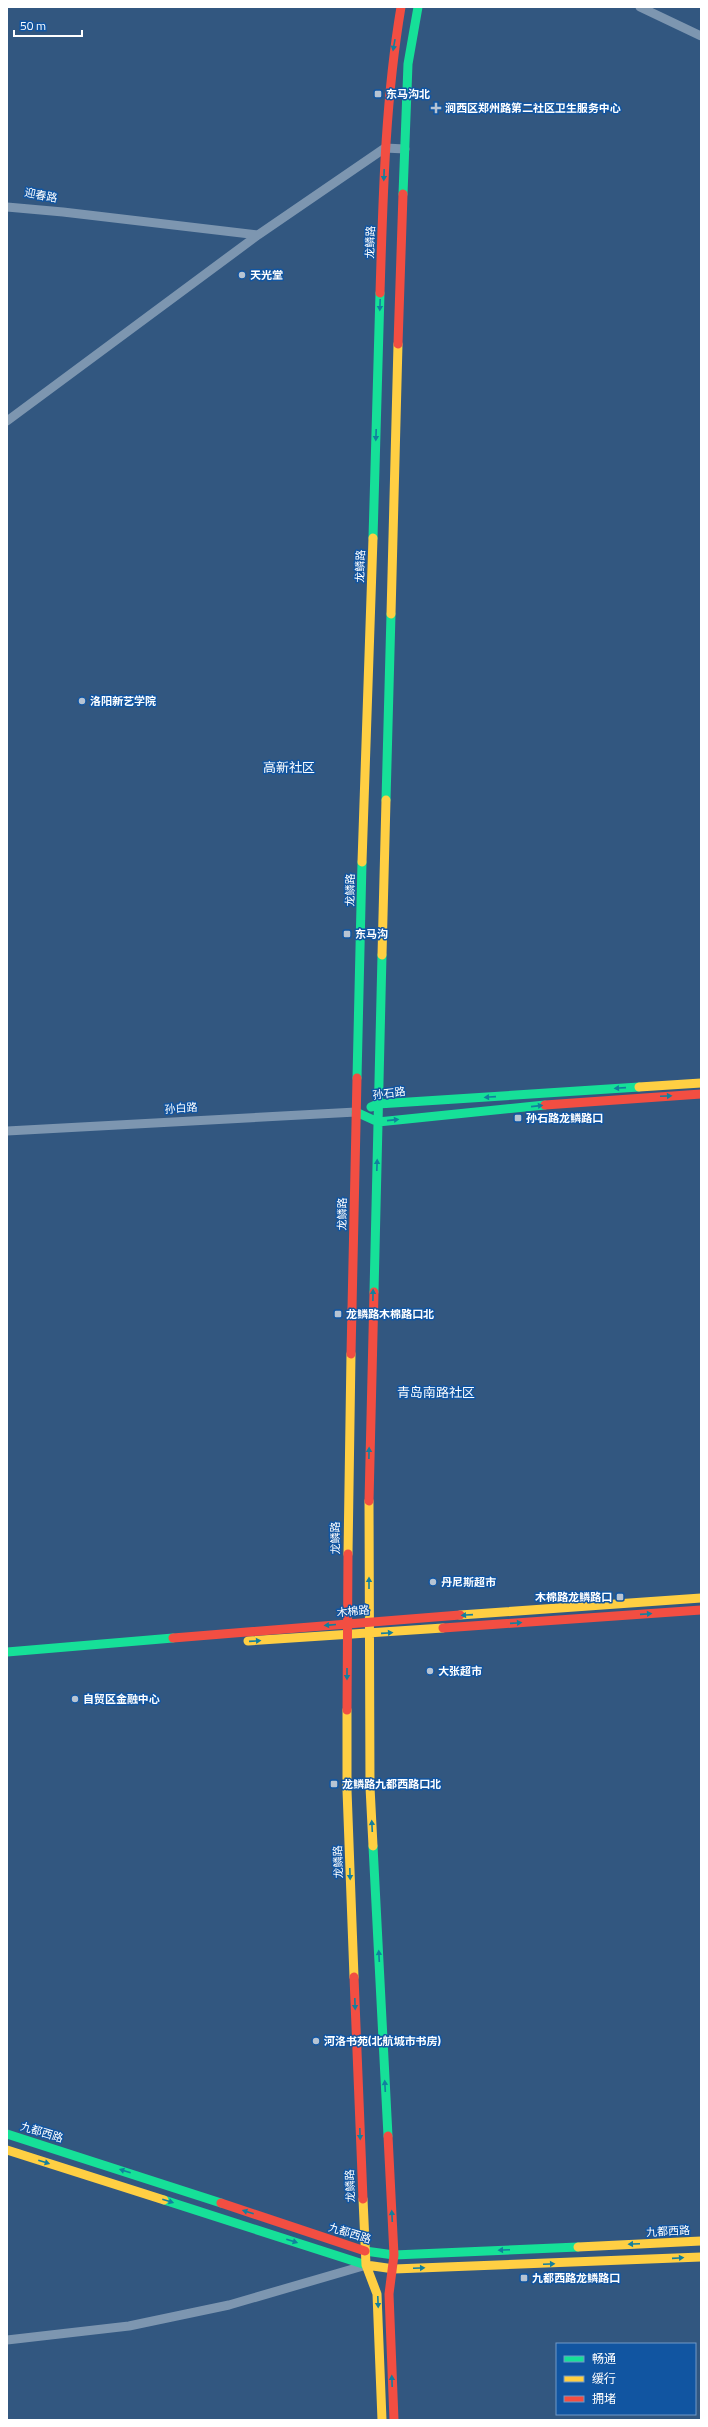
<svg xmlns="http://www.w3.org/2000/svg" width="708" height="2427" font-family="'Titillium Web','Noto Sans SC',sans-serif">
<rect width="100%" height="100%" fill="#325780"/>
<g fill="none" stroke-linecap="round" stroke-linejoin="round">
<!-- street -->
<path stroke="#7d96b0" stroke-width="9" d="M640,7L701,36
M7,207L63,212L258,235
M7,421L258,235L385,148L405,149
M7,1131L356,1112
M7,2340L129,2326L229,2305L363,2266"/>
<!-- fast -->
<path stroke="#16e098" stroke-width="9" d="M403,194L408,64L418,7
M373,538L380,293
M386,800L391,614
M357,1078L362,862
M371,1107L378,1104L639,1087
M356,1112L378,1122L545,1105
M374,1292L382,955
M7,1652L173,1638
M373,1846L388,2136
M7,2134L221,2203
M164,2200L366,2265
M365,2251L394,2255L578,2247"/>
<!-- slow -->
<path stroke="#ffcf43" stroke-width="9" d="M391,614L398,344
M362,862L373,538
M382,955L386,800
M639,1087L701,1083
M369,1501L370,1787L373,1846
M348,1554L351,1354
M460,1615L701,1598
M248,1641L443,1628
M347,1710V1790L354,1977
M7,2150L164,2200
M363,2199L366,2265L377,2294L382,2420
M578,2247L701,2241
M366,2265L394,2269L701,2257"/>
<!-- jam -->
<path stroke="#f24e42" stroke-width="9" d="M380,293C383,197 385,102 401,7
M398,344L403,194
M545,1105L701,1094
M351,1354L357,1078
M369,1501L374,1292
M443,1628L701,1610
M173,1638L460,1615
M347,1710L348,1554
M354,1977L363,2199
M388,2136L394,2255L389,2294L394,2420
M221,2203L365,2251"/>
</g>
<!-- one-way arrows -->
<defs><path id="oneway-solid" d="M-6-.8H1V-3.2L6.5 0L1 3.2V.8H-6Z"/></defs>
<g fill="#127f9e">
<use href="#oneway-solid" transform="translate(394 45) rotate(100)"/>
<use href="#oneway-solid" transform="translate(384 175) rotate(92)"/>
<use href="#oneway-solid" transform="translate(380 305) rotate(92)"/>
<use href="#oneway-solid" transform="translate(376 435) rotate(92)"/>
<use href="#oneway-solid" transform="translate(620 1088) rotate(176)"/>
<use href="#oneway-solid" transform="translate(666 1096) rotate(-3)"/>
<use href="#oneway-solid" transform="translate(490 1097) rotate(176)"/>
<use href="#oneway-solid" transform="translate(537 1106) rotate(-6)"/>
<use href="#oneway-solid" transform="translate(393 1120) rotate(-6)"/>
<use href="#oneway-solid" transform="translate(377 1165) rotate(-88)"/>
<use href="#oneway-solid" transform="translate(373 1295) rotate(-89)"/>
<use href="#oneway-solid" transform="translate(369 1453) rotate(-89)"/>
<use href="#oneway-solid" transform="translate(369 1583) rotate(-90)"/>
<use href="#oneway-solid" transform="translate(646 1614) rotate(-4)"/>
<use href="#oneway-solid" transform="translate(467 1615) rotate(176)"/>
<use href="#oneway-solid" transform="translate(516 1623) rotate(-4)"/>
<use href="#oneway-solid" transform="translate(330 1625) rotate(175)"/>
<use href="#oneway-solid" transform="translate(387 1633) rotate(-4)"/>
<use href="#oneway-solid" transform="translate(255 1641) rotate(-4)"/>
<use href="#oneway-solid" transform="translate(347 1674) rotate(90)"/>
<use href="#oneway-solid" transform="translate(372 1826) rotate(-93)"/>
<use href="#oneway-solid" transform="translate(350 1874) rotate(88)"/>
<use href="#oneway-solid" transform="translate(379 1956) rotate(-93)"/>
<use href="#oneway-solid" transform="translate(355 2004) rotate(88)"/>
<use href="#oneway-solid" transform="translate(385 2086) rotate(-93)"/>
<use href="#oneway-solid" transform="translate(360 2134) rotate(88)"/>
<use href="#oneway-solid" transform="translate(44 2162) rotate(17)"/>
<use href="#oneway-solid" transform="translate(125 2171) rotate(-162)"/>
<use href="#oneway-solid" transform="translate(168 2201) rotate(18)"/>
<use href="#oneway-solid" transform="translate(248 2212) rotate(-162)"/>
<use href="#oneway-solid" transform="translate(392 2216) rotate(-93)"/>
<use href="#oneway-solid" transform="translate(292 2241) rotate(18)"/>
<use href="#oneway-solid" transform="translate(634 2244) rotate(178)"/>
<use href="#oneway-solid" transform="translate(504 2250) rotate(178)"/>
<use href="#oneway-solid" transform="translate(678 2258) rotate(-4)"/>
<use href="#oneway-solid" transform="translate(549 2264) rotate(-2)"/>
<use href="#oneway-solid" transform="translate(419 2268) rotate(-2)"/>
<use href="#oneway-solid" transform="translate(378 2302) rotate(88)"/>
<use href="#oneway-solid" transform="translate(392 2381) rotate(-92)"/>
</g>
<!-- markers -->
<g fill="#b7c4d3" stroke="#1155a1" stroke-width="1.5">
<rect x="374" y="90" width="8" height="8" rx="2"/>
<path d="M434 102h4v4h4v4h-4v4h-4v-4h-4v-4h4z"/>
<circle cx="242" cy="275" r="4"/>
<circle cx="82" cy="701" r="4"/>
<rect x="343" y="930" width="8" height="8" rx="2"/>
<rect x="514" y="1114" width="8" height="8" rx="2"/>
<rect x="334" y="1310" width="8" height="8" rx="2"/>
<circle cx="433" cy="1582" r="4"/>
<rect x="616" y="1593" width="8" height="8" rx="2"/>
<circle cx="430" cy="1671" r="4"/>
<circle cx="75" cy="1699" r="4"/>
<rect x="330" y="1780" width="8" height="8" rx="2"/>
<circle cx="316" cy="2041" r="4"/>
<rect x="520" y="2274" width="8" height="8" rx="2"/>
</g>
<g text-anchor="middle" stroke-width="3" stroke-linejoin="round" paint-order="stroke">
<!-- poi labels -->
<g font-size="11" font-weight="bold" fill="#fff" stroke="#1155a1" text-anchor="start">
<text x="386" y="98">东马沟北</text>
<text x="445" y="112">涧西区郑州路第二社区卫生服务中心</text>
<text x="250" y="279">天光堂</text>
<text x="90" y="705">洛阳新艺学院</text>
<text x="355" y="938">东马沟</text>
<text x="526" y="1122">孙石路龙鳞路口</text>
<text x="346" y="1318">龙鳞路木棉路口北</text>
<text x="441" y="1586">丹尼斯超市</text>
<text x="612" y="1601" text-anchor="end">木棉路龙鳞路口</text>
<text x="438" y="1675">大张超市</text>
<text x="83" y="1703">自贸区金融中心</text>
<text x="342" y="1788">龙鳞路九都西路口北</text>
<text x="324" y="2045">河洛书苑(北航城市书房)</text>
<text x="532" y="2282">九都西路龙鳞路口</text>
</g>
<!-- street labels -->
<g font-size="11" fill="#fff" stroke="#1155a1">
<text transform="translate(41 195) rotate(11)" y="4">迎春路</text>
<text transform="translate(370 242) rotate(-88)" y="4">龙鳞路</text>
<text transform="translate(360 566) rotate(-88)" y="4">龙鳞路</text>
<text transform="translate(350 890) rotate(-89)" y="4">龙鳞路</text>
<text transform="translate(389 1093) rotate(-7)" y="4">孙石路</text>
<text transform="translate(181 1108) rotate(-4)" y="4">孙白路</text>
<text transform="translate(342 1214) rotate(-89)" y="4">龙鳞路</text>
<text transform="translate(335 1538) rotate(-90)" y="4">龙鳞路</text>
<text transform="translate(353 1611) rotate(-5)" y="4">木棉路</text>
<text transform="translate(338 1862) rotate(-92)" y="4">龙鳞路</text>
<text transform="translate(42 2132) rotate(17)" y="4">九都西路</text>
<text transform="translate(350 2186) rotate(-92)" y="4">龙鳞路</text>
<text transform="translate(668 2231) rotate(-3)" y="4">九都西路</text>
<text transform="translate(350 2233) rotate(17)" y="4">九都西路</text>
</g>
<!-- quarter labels -->
<g font-size="13" fill="#fff" stroke="#1155a1">
<text x="289" y="772">高新社区</text>
<text x="436" y="1397">青岛南路社区</text>
</g>
</g>
<!-- border -->
<rect width="708" height="2427" fill="none" stroke="#ffffff" stroke-width="16"/>
<!-- legend -->
<rect x="556" y="2343" width="140" height="72" fill="#1155a1" stroke="#7099c7"/>
<rect x="564" y="2356" width="20" height="6" fill="#16e098" stroke="#7099c7"/>
<text x="592" y="2363" font-size="12" fill="#ffffff">畅通</text>
<rect x="564" y="2376" width="20" height="6" fill="#ffcf43" stroke="#7099c7"/>
<text x="592" y="2383" font-size="12" fill="#ffffff">缓行</text>
<rect x="564" y="2396" width="20" height="6" fill="#f24e42" stroke="#7099c7"/>
<text x="592" y="2403" font-size="12" fill="#ffffff">拥堵</text>
<!-- scale -->
<path d="M14 30v6h68v-6" fill="none" stroke="#ffffff" stroke-width="2"/>
<text x="20" y="30" font-size="12" fill="#ffffff" stroke="#1155a1" stroke-width="3" paint-order="stroke">50 m</text>
</svg>
